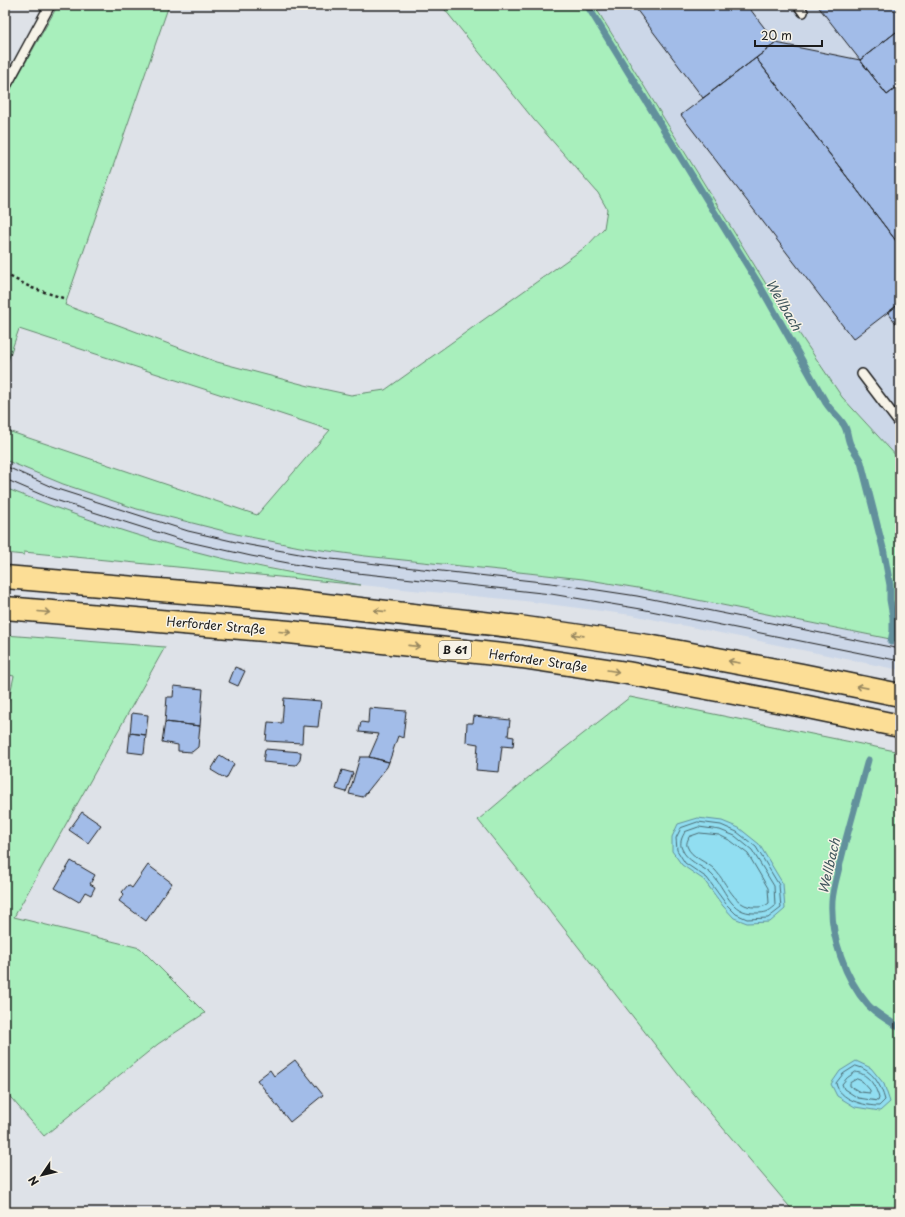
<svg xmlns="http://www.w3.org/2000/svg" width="905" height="1217" font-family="'Playpen Sans',sans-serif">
<rect width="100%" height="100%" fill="#dee2e8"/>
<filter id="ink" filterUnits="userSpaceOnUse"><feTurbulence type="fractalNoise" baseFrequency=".025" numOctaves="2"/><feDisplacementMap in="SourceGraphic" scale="8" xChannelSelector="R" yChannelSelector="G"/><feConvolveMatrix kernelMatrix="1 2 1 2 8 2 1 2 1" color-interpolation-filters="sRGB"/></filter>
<g filter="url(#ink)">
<!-- built -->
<path fill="#ccd7e8" d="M594,5H900V460L842,397L766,284Z
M5,460L63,484L137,509L300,547L365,556L528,573L583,579L638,588L900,641V670L632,615L525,601L361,585L210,556L132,535L54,508L5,488Z"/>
<!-- green -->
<path fill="#a8efbc" stroke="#62866c" d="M58,5H169L65,305L217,362L309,386L351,395L385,390L587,246L604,228L607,209L598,193L534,120L441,5H594L766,284L842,397L900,460V641L638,588L583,579L528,573L365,556L300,547L240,535L137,509L63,484L5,460V430L257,515L330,430L19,329L5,369V99Z
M5,488C72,515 140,538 209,555C259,568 311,576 361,585L24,552V555L5,553Z
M5,635L165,647L14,917L140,948L205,1013L158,1044L44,1136L5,1091V717L14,676L5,674Z
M630,697L900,752V1212H794L684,1082L519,871L478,820L536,771Z"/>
<!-- water -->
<path fill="#91def1" stroke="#62909c" d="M698,818L722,821L739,828L759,844L783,884L785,909L770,922L747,923L734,918L723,906L704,880L682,865L672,851V837L678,824Z
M856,1061L871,1068L884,1084L890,1102L880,1111L855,1107L837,1096L831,1084L840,1071Z"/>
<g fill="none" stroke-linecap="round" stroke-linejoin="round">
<!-- shore -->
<path stroke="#4b6a71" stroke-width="1" d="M698,822L721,825L737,832L756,847L779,885L781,908L768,918L747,919L736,914L726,904L707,878L685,863L677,850L676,838L681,828Z
M699,827L720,830L735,836L752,850L774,886L775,906C768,912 766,913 756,913C728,914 727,888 710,873C700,865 687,861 682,849C679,843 682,837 685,832Z
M700,833L719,835L731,841L748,854L768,888L769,903C764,907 761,907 755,907C735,908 727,883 715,870C708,862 691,858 687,846C686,843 688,840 689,837Z
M856,1066C873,1070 881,1085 885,1100L879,1106C865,1106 839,1100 836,1083L843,1074Z
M856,1072C869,1074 876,1087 879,1098L878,1101L858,1098L844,1089L842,1084L847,1078Z
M857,1079L862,1081L870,1090V1093L860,1092L850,1086V1083Z"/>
<!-- stream -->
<path stroke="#62909c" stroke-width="7" d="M587,5L760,286L826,403C831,411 839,417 844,425C848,431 847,439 851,446C854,451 858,456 861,462L883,548L890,585V600L893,617V631L891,642
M868,760C859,793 849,826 841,859C838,873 833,887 832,901C830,935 845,979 868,1005C875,1013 891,1022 900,1028"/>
</g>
<!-- building -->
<path fill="#a2bce8" stroke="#1c1c1c" d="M633,5H747L776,43L703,98Z
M817,5H900V29L860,60Z
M900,29V85L887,95L860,60Z
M776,43L860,60L887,95L900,85V246L756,58Z
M756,58L900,246V303L853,339L681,115Z
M900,303V328L888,313Z
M235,667L245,671L238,686L229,682Z
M174,686L203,689L200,726L165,722L167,697H173Z
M284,698L321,701L318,727L303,726L302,743L266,741L268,722L282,723Z
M369,708L406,711L403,738L398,736L389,762L369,757L379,734L359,732L361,722L368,723Z
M132,713L148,715L146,735L130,733Z
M474,716L510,720L508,736L514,737L513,747L502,746L499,772L476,770L478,744L466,742L467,723H473Z
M165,722L200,726L198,747L192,752L178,751V745L162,742Z
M130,733L146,735L144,754L128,752Z
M265,749L301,752L300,760L296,765L263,762Z
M220,755L234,764L226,779L211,770Z
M360,757H369L389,762L387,767L363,797L349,794Z
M342,770L353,773L346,792L336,789Z
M82,812L101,825L88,843L69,830Z
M71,861L95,875L90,884L95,887L91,895L85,892L79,902L55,888Z
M148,865L172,883L146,921L119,901L124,894L122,892L128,885L132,888Z
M295,1060L323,1095L290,1122L257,1080L270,1070L274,1076Z"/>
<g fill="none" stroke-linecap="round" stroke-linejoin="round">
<defs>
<path id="service" d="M798,5L803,12
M5,88L50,5
M862,374L900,424"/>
<path id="primary" d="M5,577L290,601L519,627L648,646L802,675L900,695
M5,608L289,632L522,657L627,673L798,705L900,726"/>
</defs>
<!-- service casing -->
<use href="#service" stroke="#1c1c1c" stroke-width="12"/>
<!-- primary casing -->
<use href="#primary" stroke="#1c1c1c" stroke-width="25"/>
<!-- path -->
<path stroke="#1c1c1c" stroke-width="2.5" stroke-dasharray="3 3" stroke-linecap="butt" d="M5,274L32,288L63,298"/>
<!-- service -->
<use href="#service" stroke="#f7f3e8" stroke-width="9"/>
<!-- primary -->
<use href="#primary" stroke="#fcde96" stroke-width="22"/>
<!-- tram -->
<path stroke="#1c1c1c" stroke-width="1" d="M5,466L54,488L188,531L249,545L322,558L551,583L637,596L900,649
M5,479L49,498L185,541L251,556L320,569L551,594L641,609L900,661"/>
</g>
<!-- one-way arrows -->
<defs><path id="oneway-shaft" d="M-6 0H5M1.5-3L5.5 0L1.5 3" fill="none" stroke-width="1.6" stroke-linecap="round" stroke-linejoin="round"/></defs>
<g stroke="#97875f">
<use href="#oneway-shaft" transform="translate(380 611) rotate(-174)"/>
<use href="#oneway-shaft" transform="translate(44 612) rotate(5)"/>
<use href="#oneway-shaft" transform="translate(285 632) rotate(5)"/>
<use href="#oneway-shaft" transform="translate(578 635) rotate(-172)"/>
<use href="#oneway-shaft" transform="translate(414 646) rotate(6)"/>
<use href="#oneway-shaft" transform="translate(734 662) rotate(-170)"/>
<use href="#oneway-shaft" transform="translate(613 671) rotate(9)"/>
<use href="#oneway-shaft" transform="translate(862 687) rotate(-169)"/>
</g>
</g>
<g text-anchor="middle" stroke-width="3" stroke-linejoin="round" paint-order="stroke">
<!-- shield labels -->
<rect fill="#f7f3e8" stroke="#5e5c59" stroke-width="1" x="439" y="641" width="32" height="18" rx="3"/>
<g font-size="11" font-weight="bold" fill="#1c1c1c">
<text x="455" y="654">B 61</text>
</g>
<!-- street labels -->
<g font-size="12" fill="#1c1c1c" stroke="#f7f3e8">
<text transform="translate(216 626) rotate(5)" y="4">Herforder Straße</text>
<text transform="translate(538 661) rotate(8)" y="4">Herforder Straße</text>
</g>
<!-- water labels -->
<g font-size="13" font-style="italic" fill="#3f565c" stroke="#f7f3e8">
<text transform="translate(784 305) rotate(60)" y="5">Wellbach</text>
<text transform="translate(829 866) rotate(-77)" y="5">Wellbach</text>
</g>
</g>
<!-- margin -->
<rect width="905" height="1217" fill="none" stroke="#f7f3e8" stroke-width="20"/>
<rect x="10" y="10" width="885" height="1197" fill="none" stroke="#1c1c1c" stroke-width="1.5" filter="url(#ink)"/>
<!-- north arrow -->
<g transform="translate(42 1175) rotate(235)" stroke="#f7f3e8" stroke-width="3" paint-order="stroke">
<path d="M0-3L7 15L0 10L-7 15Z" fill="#1c1c1c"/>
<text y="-6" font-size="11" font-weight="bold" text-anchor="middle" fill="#1c1c1c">N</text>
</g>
<!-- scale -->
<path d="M755 40v6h67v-6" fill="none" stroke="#1c1c1c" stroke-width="2"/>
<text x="761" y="40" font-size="12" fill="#1c1c1c" stroke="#f7f3e8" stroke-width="3" paint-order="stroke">20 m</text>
</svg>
